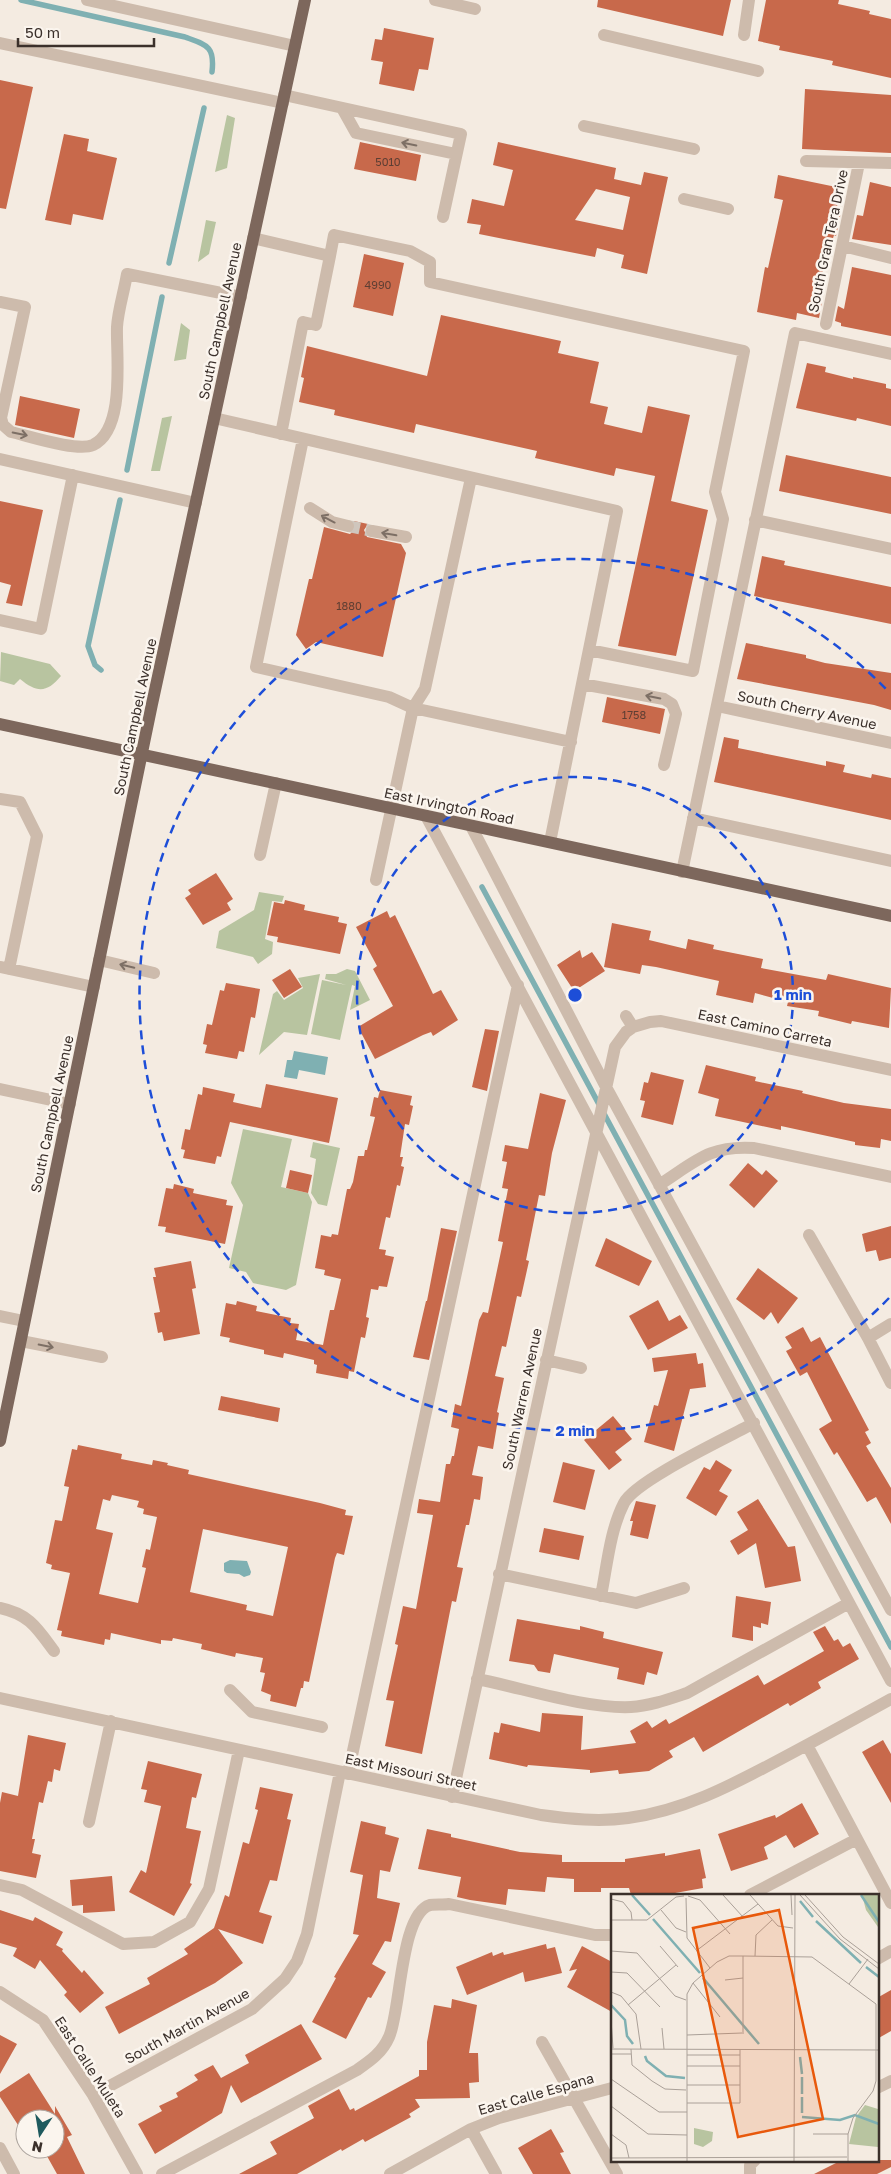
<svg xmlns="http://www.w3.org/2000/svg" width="891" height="2174" font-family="'Golos Text',sans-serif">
<rect width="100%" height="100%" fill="#f4ebe1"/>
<!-- green -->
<path fill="#b8c4a0" d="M227,115L235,118L227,168L215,172Z
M206,220L216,222L209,254L198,262Z
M181,323L190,330L186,359L174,361Z
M172,416L160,471H151L162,418Z
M1,652L50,664L61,676C47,693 37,693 20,679L14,685L0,681Z
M259,892L284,896L282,902L272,901L265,939L273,942L272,954L258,964L253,957L216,948L219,931L254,910Z
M347,969L355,971L370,1000L350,1010L355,986L352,985L340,1040L311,1034L322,980L346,985L325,979L326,974H336Z
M320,974L307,1035L284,1032L259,1055L273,994L277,991L284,1000L303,988L298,978Z
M243,1129L292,1139L281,1187L308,1193L312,1202L296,1285L286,1290L253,1283L246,1272L229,1268L243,1205L231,1183Z
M313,1142L340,1148L327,1206L318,1204L311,1193L316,1159L310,1157Z"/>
<!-- water -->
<path fill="#7fb0b2" d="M294,1051L328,1057L325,1075L299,1070L297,1079L284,1077L287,1060H292Z
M230,1560L247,1561L251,1572L250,1575L244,1577L239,1574L227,1573L224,1571V1563Z"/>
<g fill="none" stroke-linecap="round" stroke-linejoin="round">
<!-- stream -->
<path stroke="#7fb0b2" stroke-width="5.5" d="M21,0L185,37C207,45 215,46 212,72
M169,263L204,108
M127,470L162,297
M101,670L95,665L88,646L120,500
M482,887L891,1647"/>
</g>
<!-- building -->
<path fill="#c8694b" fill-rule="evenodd" d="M598,0H731L723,36L597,7Z
M766,0H839L838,4L870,11L869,14L891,19V78L832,65L833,61L779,50L780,46L758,41Z
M384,28L434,38L428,70L419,69L414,91L379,84L383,62L371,60L375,39L382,40Z
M0,80L33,87L6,209L0,208Z
M805,89L891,95V153L802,149Z
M64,134L89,139L87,151L117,158L103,220L73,214L71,225L45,220Z
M360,142L421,155L416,181L354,169Z
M498,142L616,168L614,179L641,185L644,172L668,177L647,274L621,268L624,255L597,248L595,257L479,234L481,225L467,223L472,199L504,206L513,170L493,165ZM596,189L630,197L623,230L575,220Z
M778,175L841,188L836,211L841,212L836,236L834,235L823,270L818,299L822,301L819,318L797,313L796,320L757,312L765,267L768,268L783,200L774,198Z
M870,182L891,187V245L852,239L857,215L863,216Z
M364,254L404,263L393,316L353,307Z
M852,267L891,275V336L841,326V323L835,321L838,306L844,309Z
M441,315L561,341L558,353L599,362L590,403L608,407L604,424L642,433L648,406L690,415L671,501L708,510L676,656L618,646L655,476L616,468L614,476L535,458L537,451L416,424L414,433L334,415L335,410L299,402L304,378L301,377L307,346L427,376Z
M807,363L826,367L825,372L853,379V377L886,384V388L891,389V426L857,418L856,421L796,408Z
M20,396L80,409L74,438L15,425Z
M786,455L891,477V514L779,491Z
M0,501L43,510L22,606L6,603L11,585L0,582Z
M354,521L368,524L364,530L367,537L401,544L406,553L383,657L316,642L306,649L296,635L309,579H312L324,527L350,534L356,528Z
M762,556L785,561L784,565L891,587V624L754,596Z
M746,643L806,655V658L825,663L891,673V710L874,705L737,679Z
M607,697L665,709L660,734L602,722Z
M724,737L739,740L738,748L826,766V761L845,765L843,772L871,778L872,774L891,778V820L714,782Z
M216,873L233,899L227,903L231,910L203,925L185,898L191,894L188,890Z
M285,900L305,905L304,910L339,917L338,922L347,924L340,954L277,942L278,937L267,935L274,902L284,904Z
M387,911L390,918L395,915L433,994L441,990L458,1020L433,1036L431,1032L423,1035L375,1059L358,1027L393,1006L373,969L377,966L356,927Z
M612,923L651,931L649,940L686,949L688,939L714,945L713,949L763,959L761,968L826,980L828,974L891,988L889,1028L852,1021L851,1024L818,1016L819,1011L787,1006L788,1002L755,993L753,1003L716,995L719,981L656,967L642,965L640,974L604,967Z
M580,950L582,958L592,952L605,971L574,991L557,965Z
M290,969L302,987L284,998L272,980Z
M226,983L260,989L255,1018L251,1017L244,1052L239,1051L237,1059L205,1053L207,1045L203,1044L207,1024L212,1025L220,990L224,991Z
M485,1029L499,1031L487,1091L472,1087Z
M706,1065L756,1077L755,1081L803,1091L802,1093L844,1103L891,1109V1141L881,1139L880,1148L855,1145V1142L781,1126V1130L715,1116L719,1099L698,1093Z
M651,1072L684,1080L673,1125L641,1117L645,1101L640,1100L644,1082L648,1083Z
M266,1084L338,1098L329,1143L230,1122L221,1157L217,1156L215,1164L183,1158L185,1150L181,1149L185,1129L190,1130L198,1094L202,1095L203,1087L235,1094L233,1102L261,1108Z
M380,1090L412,1096L410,1105L413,1106L409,1125L405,1124L400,1157H403L401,1166L404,1167L400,1186L397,1185L390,1218L386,1217L379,1249L386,1250L385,1255L394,1257L387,1287L379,1286L378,1290L371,1289L366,1317L369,1318L365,1338L361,1337L354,1372L349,1371L348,1379L316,1373L317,1365L314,1364V1360L284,1353L283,1358L264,1354V1350L229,1342L230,1338L220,1336L226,1303L236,1305L237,1301L257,1306L256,1311L291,1318L290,1323L299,1324L296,1340L323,1345L330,1310H334L341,1279L324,1275L325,1270L315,1268L321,1235L331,1237L332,1234L338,1235L347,1189H350L353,1182L358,1156H364L365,1150H367L375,1117L370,1116L374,1097L378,1098Z
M540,1093L566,1100L552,1153L545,1196L539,1195L526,1260L529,1261L521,1297L517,1296L506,1347L502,1346L495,1376L504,1378L497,1412L499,1413L493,1449L478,1446L472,1475L483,1477L480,1500L474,1499L469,1525H466L457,1567L463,1568L456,1602L452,1601L422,1754L385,1746L394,1701L386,1700L398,1645L395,1644L403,1606L416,1609L433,1515L417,1513L419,1499L440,1502L446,1464H450L452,1456H454L459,1429L451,1427L455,1404L461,1406L479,1320L483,1312L488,1313L503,1242L498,1241L508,1189L502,1188L507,1162L502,1161L505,1145L528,1149Z
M748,1163L762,1175L766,1170L778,1181L754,1208L729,1185Z
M290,1170L312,1175L308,1193L286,1188Z
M174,1184L194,1189L193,1193L227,1200L226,1205L233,1206L225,1244L165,1232L166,1227L158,1226L166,1188L173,1189Z
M891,1226V1258L879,1261L876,1250L866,1252L862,1234Z
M441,1228L457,1231L429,1360L413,1357L426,1301H427Z
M606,1238L652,1261L639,1286L595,1266Z
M191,1261L196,1288L192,1289L200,1334L164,1341L162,1332L158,1333L154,1313L160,1312L153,1277H156L154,1268Z
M758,1268L798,1298L778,1324L771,1312L764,1320L736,1299Z
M658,1300L669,1321L680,1315L688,1328L648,1350L629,1316Z
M803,1327L811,1342L820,1337L869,1430L865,1432L871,1443L866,1446L891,1488V1524L876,1497L867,1502L837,1452L834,1455L819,1429L832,1421L807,1372L800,1376L786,1351L792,1348L785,1337Z
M696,1353L698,1364L703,1363L706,1387L690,1389L674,1451L644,1442L654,1405L658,1406L668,1370L654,1372L652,1358Z
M221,1396L280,1408L278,1422L218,1410Z
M613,1416L632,1439L615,1452L622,1460L609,1470L584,1440Z
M78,1445L122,1454L121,1459L152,1465L153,1460L168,1463L167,1465L189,1470L188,1474L320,1503L346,1510L345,1515L353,1516L344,1555L337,1553L335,1558L309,1682L304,1681L303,1688H301L296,1707L270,1701L271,1695L261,1691L265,1673L260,1672L263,1658L236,1653L235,1657L201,1649L202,1644L173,1638L172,1641L161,1640V1644L111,1633L110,1640L105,1639L104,1645L61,1636L62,1631L57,1630L70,1573L51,1569L52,1565L46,1563L55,1520L62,1521L69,1487L64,1486L72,1449L77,1450ZM112,1495L139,1501L137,1507L144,1509L143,1514L157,1517L150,1550L146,1549L142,1567L146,1568L138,1603L99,1594L113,1533L96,1529L103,1499L110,1501ZM203,1529L288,1547L273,1616L246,1610L247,1605L190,1592Z
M716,1460L732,1470L719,1491L728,1496L716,1516L686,1498L704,1467L710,1470Z
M563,1462L595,1470L585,1510L553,1502Z
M758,1499L788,1547L795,1546L801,1581L765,1588L756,1543L738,1555L730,1541L748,1530L737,1512Z
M636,1501L656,1505L648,1539L630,1535L633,1521H630Z
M544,1528L584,1536L579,1560L539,1552Z
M736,1596L771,1602L768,1625L761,1623V1628L753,1626V1641L732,1637Z
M517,1619L568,1628L580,1630V1626L604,1632L603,1638L663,1652L657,1675L647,1672L644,1685L617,1679L619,1668L554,1654L550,1673L538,1671L534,1665L509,1661Z
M825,1626L834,1641L838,1639L843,1647L850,1643L859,1659L818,1682L821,1688L790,1706L788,1703L703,1752L694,1737L669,1751L673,1757L649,1771L619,1774L618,1770L590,1773V1770L528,1765L527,1767L489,1759L494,1732L499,1733L501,1723L540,1732L542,1713L583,1716L581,1750L636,1743L630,1731L647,1721L652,1728L666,1719L669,1724L758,1675L764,1685L824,1651L813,1632Z
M28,1735L66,1743L60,1771L54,1769L52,1782L48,1781L43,1803L39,1802L32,1839H35L32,1853L41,1855L36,1878L0,1871V1803L2,1792L18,1796Z
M883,1740L891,1754V1803L862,1752Z
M148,1761L202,1774L196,1798L192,1797L186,1828L201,1831L190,1883L192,1884L174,1916L129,1892L141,1870L146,1873L161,1806L144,1802L147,1790L141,1789Z
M260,1787L293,1794L287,1819L291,1820L277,1881L270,1880L259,1912L272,1916L263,1944L218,1929L243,1963L215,1983L119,2034L105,2007L150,1984L147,1978L188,1954L184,1949L214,1928L225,1895L229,1897L243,1842L249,1844L258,1810L255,1809Z
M802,1803L819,1834L794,1848L786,1835L764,1847L768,1859L731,1871L718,1834L775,1815L776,1818Z
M361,1821L386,1827L385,1834L399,1838L390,1872L380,1870L377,1898L400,1903L391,1942L385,1941L372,1964L386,1972L371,1998L368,1997L346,2039L312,2022L336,1978L334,1977L359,1935L353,1934L363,1875L350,1872Z
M427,1829L451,1834V1837L520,1852L562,1855V1862H625V1859L665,1853V1856L700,1849L706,1878L702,1879L703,1888L664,1895H631L629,1888H601V1892H574V1879L547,1877L545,1892L508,1889L506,1905L470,1900L457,1897L461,1877L418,1869Z
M112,1876L115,1911L83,1913V1905L72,1906L70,1880Z
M0,1910L33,1921L35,1917L63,1932L56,1945L63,1949L62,1951L82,1973L84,1970L104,1993L80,2013L64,1995L67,1992L40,1960L35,1969L13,1956L17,1948L0,1943Z
M546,1944L547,1949L555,1947L562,1973L525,1982L523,1972L467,1995L456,1967L492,1952L493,1956L503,1952L504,1955Z
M582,1946L612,1962V2012L567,1987L577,1969L569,1971Z
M891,1990V2031L877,2039V1998Z
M452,1999L477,2005L469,2053H478L479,2082L469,2083L470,2098L415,2099L420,2107L409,2114L411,2117L365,2142L363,2139L342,2151L341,2149L297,2174H239L277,2154L270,2142L314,2118L308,2106L339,2089L350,2110L354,2108L355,2111L419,2076V2070H427V2042L434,2005L451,2008Z
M301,2024L322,2059L241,2103L231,2085L222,2113L155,2154L138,2124L162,2111L159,2106L178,2097L176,2093L198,2080L194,2075L213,2065L221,2078L249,2063L245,2055Z
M0,2035L17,2044L0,2074Z
M29,2073L55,2114V2106L72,2135L67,2137L85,2174H57L43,2149H55V2119H25L18,2125L0,2097V2092Z
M551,2129L564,2152L560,2153L571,2174H533L518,2148Z
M842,2160H891V2167L877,2174H814Z"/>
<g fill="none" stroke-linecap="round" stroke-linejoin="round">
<!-- minor-tunnel -->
<path stroke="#cfc6bd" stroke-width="12" stroke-dasharray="12 6" stroke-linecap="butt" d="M348,526L372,531"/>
<!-- minor -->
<path stroke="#cdbbac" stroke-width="12" d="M87,0L295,46
M435,0L475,9
M604,35L758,71
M744,35L749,0
M0,43L283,103
M284,95L461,134L443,217
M342,108L356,133L456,154
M584,126L694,149
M806,161L891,163
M684,199L728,209
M253,238L330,256L334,235L410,251L430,262V282L744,351L715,492L723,519L693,671L589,650
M843,246L891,258
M0,302L25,307L1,418L3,425L11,432C29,436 77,452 93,445C126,429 116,356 117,327C118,310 124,292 127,274L241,297
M826,324L859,163
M214,418L617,511L550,842
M281,434L303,322L316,325L330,256
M303,439L256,667L389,697L413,708L571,742
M0,459L196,503
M310,508L332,522L348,526
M755,520L891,549
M372,531L406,537
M0,620L41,629L73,475
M582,684L664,699L672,704L676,714L664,765
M717,706L891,743
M0,799L20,802L37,836L9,969
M426,816L891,1681
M693,818L891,861
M471,826L606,1087L891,1610
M260,855L276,783
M682,872L795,333L891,354
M376,880L413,708L425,689L471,478
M99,960L154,973
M1,967L94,987
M633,1027L650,1022L661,1021L891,1070
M0,1089L70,1104
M659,1185C695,1162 709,1145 754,1148L891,1177
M809,1235L868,1338L891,1383
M0,1316L24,1321
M868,1338L891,1324
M21,1341L102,1357
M546,1360L581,1368
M499,1574L636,1603L684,1588
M601,1596C607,1566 610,1530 624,1503C636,1480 727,1438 754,1423
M0,1608C29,1614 37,1628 54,1651
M477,1679C523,1688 586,1709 631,1707C650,1706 669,1699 687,1693L849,1603
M230,1690L252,1712L322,1727
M0,1698L541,1815C570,1819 599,1822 628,1818C682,1811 730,1786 777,1761C815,1741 853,1720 891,1699
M807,1745L891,1903
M348,1774L518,985
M452,1797L615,1047L626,1032L633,1027L626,1016
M89,1822L111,1721
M0,1885L22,1890L123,1944L154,1942L190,1922L209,1889L239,1750
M750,1895L857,1839
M877,1959L891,1951
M0,1992L43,2020L93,2095L137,2174
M542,2042L617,2174
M877,2088L891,2081
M93,2095L252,2009L285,1979L297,1961L307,1934L340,1772
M471,2129L496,2174
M0,2148L14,2174
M162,2174L357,2070C370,2061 382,2053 389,2037C401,2011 400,1914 430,1905C435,1904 443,1905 449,1904L595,1935H612
M390,2174L471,2129L499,2118L612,2088
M750,2174V2165L755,2160"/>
<!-- major -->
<path stroke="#7d675c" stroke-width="12" d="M0,724L891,916
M0,1441L152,704L305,0"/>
</g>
<!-- one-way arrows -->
<defs><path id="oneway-shaft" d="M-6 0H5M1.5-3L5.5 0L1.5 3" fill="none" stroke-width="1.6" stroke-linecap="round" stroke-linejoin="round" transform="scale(1.25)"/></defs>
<g stroke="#7d6f65">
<use href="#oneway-shaft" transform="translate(409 144) rotate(-168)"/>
<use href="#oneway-shaft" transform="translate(20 434) rotate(12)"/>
<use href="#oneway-shaft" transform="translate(328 519) rotate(-152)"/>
<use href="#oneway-shaft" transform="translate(389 534) rotate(-170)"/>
<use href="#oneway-shaft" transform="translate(653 697) rotate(-169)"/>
<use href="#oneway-shaft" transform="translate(127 966) rotate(-167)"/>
<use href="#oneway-shaft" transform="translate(46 1346) rotate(11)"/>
</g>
<!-- distance rings -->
<g fill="none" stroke="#1d4ed8" stroke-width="2.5" stroke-dasharray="9 6">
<circle cx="575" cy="995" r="218"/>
<path d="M889 1298A436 436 0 1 1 889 692"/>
</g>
<g text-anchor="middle" stroke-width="5" stroke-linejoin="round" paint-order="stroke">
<!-- number labels -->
<g font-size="11" fill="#5e3e33">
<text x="388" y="166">5010</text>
<text x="378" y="289">4990</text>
<text x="349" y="610">1880</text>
<text x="634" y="719">1758</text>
</g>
<!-- street labels -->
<g font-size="14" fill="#3b302b" stroke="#fbf5ee">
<text transform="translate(828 241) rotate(-78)" y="5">South Gran Tera Drive</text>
<text transform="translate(220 321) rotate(-78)" y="5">South Campbell Avenue</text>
<text transform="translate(807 710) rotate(12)" y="5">South Cherry Avenue</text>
<text transform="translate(135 717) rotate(-78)" y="5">South Campbell Avenue</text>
<text transform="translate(449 806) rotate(12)" y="5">East Irvington Road</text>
<text transform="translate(765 1028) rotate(12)" y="5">East Camino Carreta</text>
<text transform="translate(52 1114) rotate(-78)" y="5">South Campbell Avenue</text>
<text transform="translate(522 1399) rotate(-78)" y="5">South Warren Avenue</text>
<text transform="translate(411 1772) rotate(12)" y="5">East Missouri Street</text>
<text transform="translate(187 2026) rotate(-29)" y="5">South Martin Avenue</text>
<text transform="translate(90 2067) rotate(57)" y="5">East Calle Muleta</text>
<text transform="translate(536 2094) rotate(-16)" y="5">East Calle Espana</text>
</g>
</g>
<!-- overview -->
<g transform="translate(611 1894)">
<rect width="268" height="268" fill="#f4ebe1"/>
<path d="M251,1H267V33L255,16ZM254,211L267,215V253L238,250L245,223ZM83,234L102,238L101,247L92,253L83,250Z" fill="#b8c4a0"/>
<path fill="none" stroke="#7fb0b2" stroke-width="2.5" d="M21,1L39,21M250,1L268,28M189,7L202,23M42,25L89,79M205,27L250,69M255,73L268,83M92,84L148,150M0,111L14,126L16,142L22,150M34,162L36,167L55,182L74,184M189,163L191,180M191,183V200M191,219V203M191,223L229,226L244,221L268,230"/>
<path fill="none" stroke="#aaa098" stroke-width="1" d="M112,1L132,23M139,1L167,32L182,34M180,1L181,21M189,1L229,45L268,75M194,1L232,43L268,70M77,2L89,6L119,40M75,4L76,44L99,74M0,5L12,8L20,18L21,26M50,16L65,34L75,38M0,26H36L65,3L73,2M49,52L67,73M0,57L26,59L64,102L75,106M85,57L147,10M144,62L145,41L161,26M0,78L16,79L49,113M114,86L132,84M82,89L109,123M238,90L257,65M0,98L10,102L25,120L30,155M17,111L65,71M0,126L2,154M51,134L53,155M132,140V62M76,141L131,139M0,155L268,156M20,155L21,171L41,187L54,195L75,196M0,160H20M76,161H129M76,172H129M0,185L48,218H76M76,191H129M76,209H129V155M0,212L37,240L76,241M0,240L15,251L18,264M202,240H237M0,264L236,263M76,267V100L82,89L106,68L118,62H132L201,63L265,110V187L262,197L242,224L237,240V267M183,267L184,1"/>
<path fill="#e8590c" fill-opacity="0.15" stroke="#e8590c" stroke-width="2.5" d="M168,16L212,225L127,243L82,34Z"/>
<rect width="268" height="268" fill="none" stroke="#3b302b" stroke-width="2.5"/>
</g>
<circle cx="575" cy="995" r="8" fill="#1d4ed8" stroke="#fbf5ee" stroke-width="2.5"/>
<g font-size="15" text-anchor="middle" font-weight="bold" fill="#1d4ed8" stroke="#fbf5ee" stroke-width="5" stroke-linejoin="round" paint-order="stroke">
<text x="793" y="1000">1 min</text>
<text x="575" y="1436">2 min</text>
</g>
<!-- north arrow -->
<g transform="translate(40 2134) rotate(192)"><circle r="24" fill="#fbf5ee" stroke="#aea6a0"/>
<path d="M0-4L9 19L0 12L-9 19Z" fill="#1f5a5e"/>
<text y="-8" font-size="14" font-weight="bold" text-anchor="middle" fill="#3b302b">N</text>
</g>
<!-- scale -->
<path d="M18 38v8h136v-8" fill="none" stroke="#3b302b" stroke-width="2.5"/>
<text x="25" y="38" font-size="15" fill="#3b302b" stroke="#fbf5ee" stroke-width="4" paint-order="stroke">50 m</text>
</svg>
